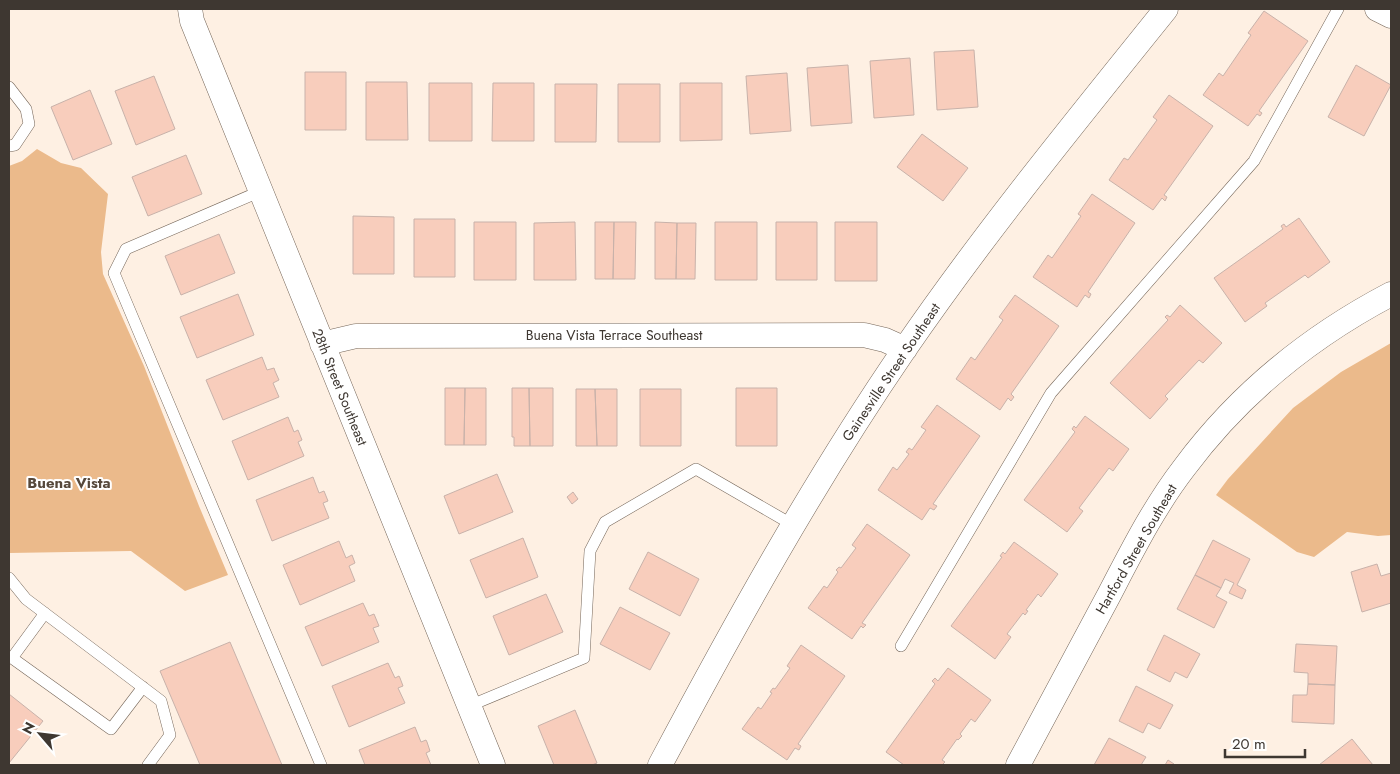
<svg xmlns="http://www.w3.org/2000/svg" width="1400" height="774" font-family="Jost,sans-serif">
<rect width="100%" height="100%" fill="#fef0e3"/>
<!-- green -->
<path fill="#ebba8b" d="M37,149L61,163L81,168L108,194L101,252L103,274L144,366L199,506L228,575L185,591L131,551L9,553V166L22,161Z
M1391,343V535L1378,536L1347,532L1314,557L1297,552L1216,495L1228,479L1293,408L1341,372Z"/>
<!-- building -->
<path fill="#f8cdbc" stroke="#c8b2aa" d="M1264,11L1308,41L1259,111L1262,113L1260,116L1257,114L1248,126L1203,95L1219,73L1223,76L1251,35L1248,33Z
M974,50L978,107L937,110L934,52Z
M910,58L914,115L874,118L870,61Z
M848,65L852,123L811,126L807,68Z
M1356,65L1391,85L1364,136L1328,117Z
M305,72H346V130H305Z
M787,73L791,131L750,134L746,76Z
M154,76L175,129L136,145L115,91Z
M366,82H407L408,140H366Z
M429,83H472V141H429Z
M493,83H534V141H492Z
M680,83H722V140L680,141Z
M555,84H597L596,142H555Z
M618,84H660V142H618Z
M90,90L112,144L73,160L51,107Z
M1169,95L1213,126L1164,195L1167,197L1165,201L1162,198L1153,210L1109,180L1124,158L1128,160L1157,120L1153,117Z
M922,134L968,168L943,201L897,167Z
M186,155L202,194L148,216L132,177Z
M1092,194L1135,223L1088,292L1091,294L1089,298L1085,295L1077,307L1033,277L1048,255L1052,258L1081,216L1078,214Z
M353,216L394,217V274H353Z
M1299,218L1330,262L1308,278L1305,275L1265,303L1267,306L1245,322L1214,278L1283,229L1281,226L1284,224L1286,227Z
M414,219H455V277H414Z
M474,222H516V280H474Z
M575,222L576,280H534V223Z
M595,222H614L613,279H595Z
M614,222H636L635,279H613Z
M655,222L677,223L676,279H655Z
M715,222H757V280H715Z
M776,222H817V280H776Z
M835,222H877V281H835Z
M677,223H696L695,279H676Z
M219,234L235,273L181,295L165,256Z
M238,294L254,335L197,358L180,317Z
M1015,295L1059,326L1011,394L1014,397L1011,401L1008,398L1000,410L956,379L971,357L975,360L1003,320L999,317Z
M1180,305L1222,343L1203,363L1199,360L1165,396L1168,399L1150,419L1110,383L1168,320L1165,317L1167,315L1170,317Z
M262,357L267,370L274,368L275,371L279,380L273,383L279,397L223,420L206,380Z
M445,388H465L464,445H445Z
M465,388H486V445H464Z
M512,388H529L530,446H514V437H512Z
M529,388H553V446H530Z
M736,388H777V446H736Z
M576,389H595L597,446H576Z
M595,389H617V446H597Z
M640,389H681V446H640Z
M937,405L980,436L933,504L937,506L934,510L930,508L922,520L878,490L893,467L897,470L909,454L906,452L909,448L912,450L926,430L921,427Z
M1085,416L1129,449L1113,471L1109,468L1079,508L1083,511L1067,532L1024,500L1075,432L1072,429L1074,426L1076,428Z
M288,417L294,432L298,430L302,440L298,442L304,456L248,480L232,441Z
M497,474L513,512L459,534L444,496Z
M313,477L319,493L324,491L328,501L323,503L329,518L272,541L256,500Z
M573,492L578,499L572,504L567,497Z
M867,524L910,555L862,623L866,625L863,628L861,626L852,639L808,608L824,586L827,588L838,572L836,570L839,567L841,568L856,548L852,545Z
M523,538L538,577L486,598L470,560Z
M1213,540L1250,559L1237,585L1246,590L1242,599L1229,593L1234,583L1225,579L1221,588L1195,575Z
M339,541L346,558L352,555L355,563L349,566L355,581L300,605L283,565Z
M1014,542L1058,574L1041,597L1038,594L1026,610L1028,611L1025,615L1023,613L1007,634L1011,637L995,659L951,626L1002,557L1000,556L1003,552L1005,554Z
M648,552L699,579L680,616L629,589Z
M1377,564L1381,576L1391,573V603L1362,612L1351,572Z
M1195,575L1221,588L1216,596L1227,602L1214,628L1177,609Z
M546,594L563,632L509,655L493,616Z
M363,603L369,616L374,614L379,626L373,628L379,642L322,666L305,627Z
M620,607L670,633L650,670L600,644Z
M1164,635L1200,654L1187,678L1175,672L1170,682L1147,670Z
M230,642L282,765H200L160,671Z
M1296,644L1337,646L1335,685L1308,684V673L1294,672Z
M801,645L845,676L798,744L801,746L799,750L795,748L787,760L742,729L758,707L761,709L772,693L770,692L773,688L775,689L790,668L787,666Z
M388,663L395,678L399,676L400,678L403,686L398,688L405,703L349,727L332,686Z
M948,668L991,700L975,722L971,719L960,734L962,736L958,740L957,739L942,760L945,762L942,765H904L886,752L935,684L932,681L935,678L938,681Z
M1308,684L1335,685L1334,724L1292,722L1293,695H1307Z
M1136,686L1173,705L1160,729L1148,723L1143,733L1119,721Z
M9,694L43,721L9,763Z
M575,710L597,763L592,765H554L538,726Z
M415,727L421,742L426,740L427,742L430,751L426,753L431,765H365L359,750Z
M1109,738L1146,757L1141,765H1094Z
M1352,739L1373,765H1319Z
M1168,760L1174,764V765H1165Z"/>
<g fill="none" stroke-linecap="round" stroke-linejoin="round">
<defs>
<path id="lane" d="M9,87L26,109L29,124L15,145L9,146
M261,191L126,249L114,273L321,765
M9,578L26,599L161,701L170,735L148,765
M45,613L12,658L111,729L143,687
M901,646L1051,393L1254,161L1338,9
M469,706L584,658L590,551L605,522L696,469L793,525"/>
<path id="street" d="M190,9L192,21L493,765
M1377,9L1391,16
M322,344L356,336L864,335L885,340L905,349
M660,765C735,624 813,483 904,350C985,232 1076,121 1166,9
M1018,765C1048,708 1079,652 1109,595C1132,551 1154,507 1184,468C1239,394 1309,337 1391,294"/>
</defs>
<!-- lane casing -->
<use href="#lane" stroke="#756659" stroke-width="12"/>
<!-- street casing -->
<use href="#street" stroke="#756659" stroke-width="25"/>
<!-- lane -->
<use href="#lane" stroke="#fff" stroke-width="11"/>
<!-- street -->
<use href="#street" stroke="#fff" stroke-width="24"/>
</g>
<g text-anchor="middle" stroke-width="4" stroke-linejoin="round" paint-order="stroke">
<!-- street labels -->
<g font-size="14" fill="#3e3731" stroke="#fff">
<text x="614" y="340">Buena Vista Terrace Southeast</text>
<text transform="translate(891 372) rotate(-56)" y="5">Gainesville Street Southeast</text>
<text transform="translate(340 387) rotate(68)" y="5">28th Street Southeast</text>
<text transform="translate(1136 549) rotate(-60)" y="5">Hartford Street Southeast</text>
</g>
<!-- neighbourhood labels -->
<g font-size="15" font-weight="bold" fill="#56483b" stroke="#fff">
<text x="69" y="488">Buena Vista</text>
</g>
</g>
<!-- border -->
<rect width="1400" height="774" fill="none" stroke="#3e3731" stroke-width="20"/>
<!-- north arrow -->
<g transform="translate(40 734) rotate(298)" stroke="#ffffff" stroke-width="4" paint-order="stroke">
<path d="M0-4L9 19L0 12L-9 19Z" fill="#3e3731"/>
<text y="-8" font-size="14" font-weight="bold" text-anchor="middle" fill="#3e3731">N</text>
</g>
<!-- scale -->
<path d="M1225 749v8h80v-8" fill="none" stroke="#3e3731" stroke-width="2.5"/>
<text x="1232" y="749" font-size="15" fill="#3e3731" stroke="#ffffff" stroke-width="4" paint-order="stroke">20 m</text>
</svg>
